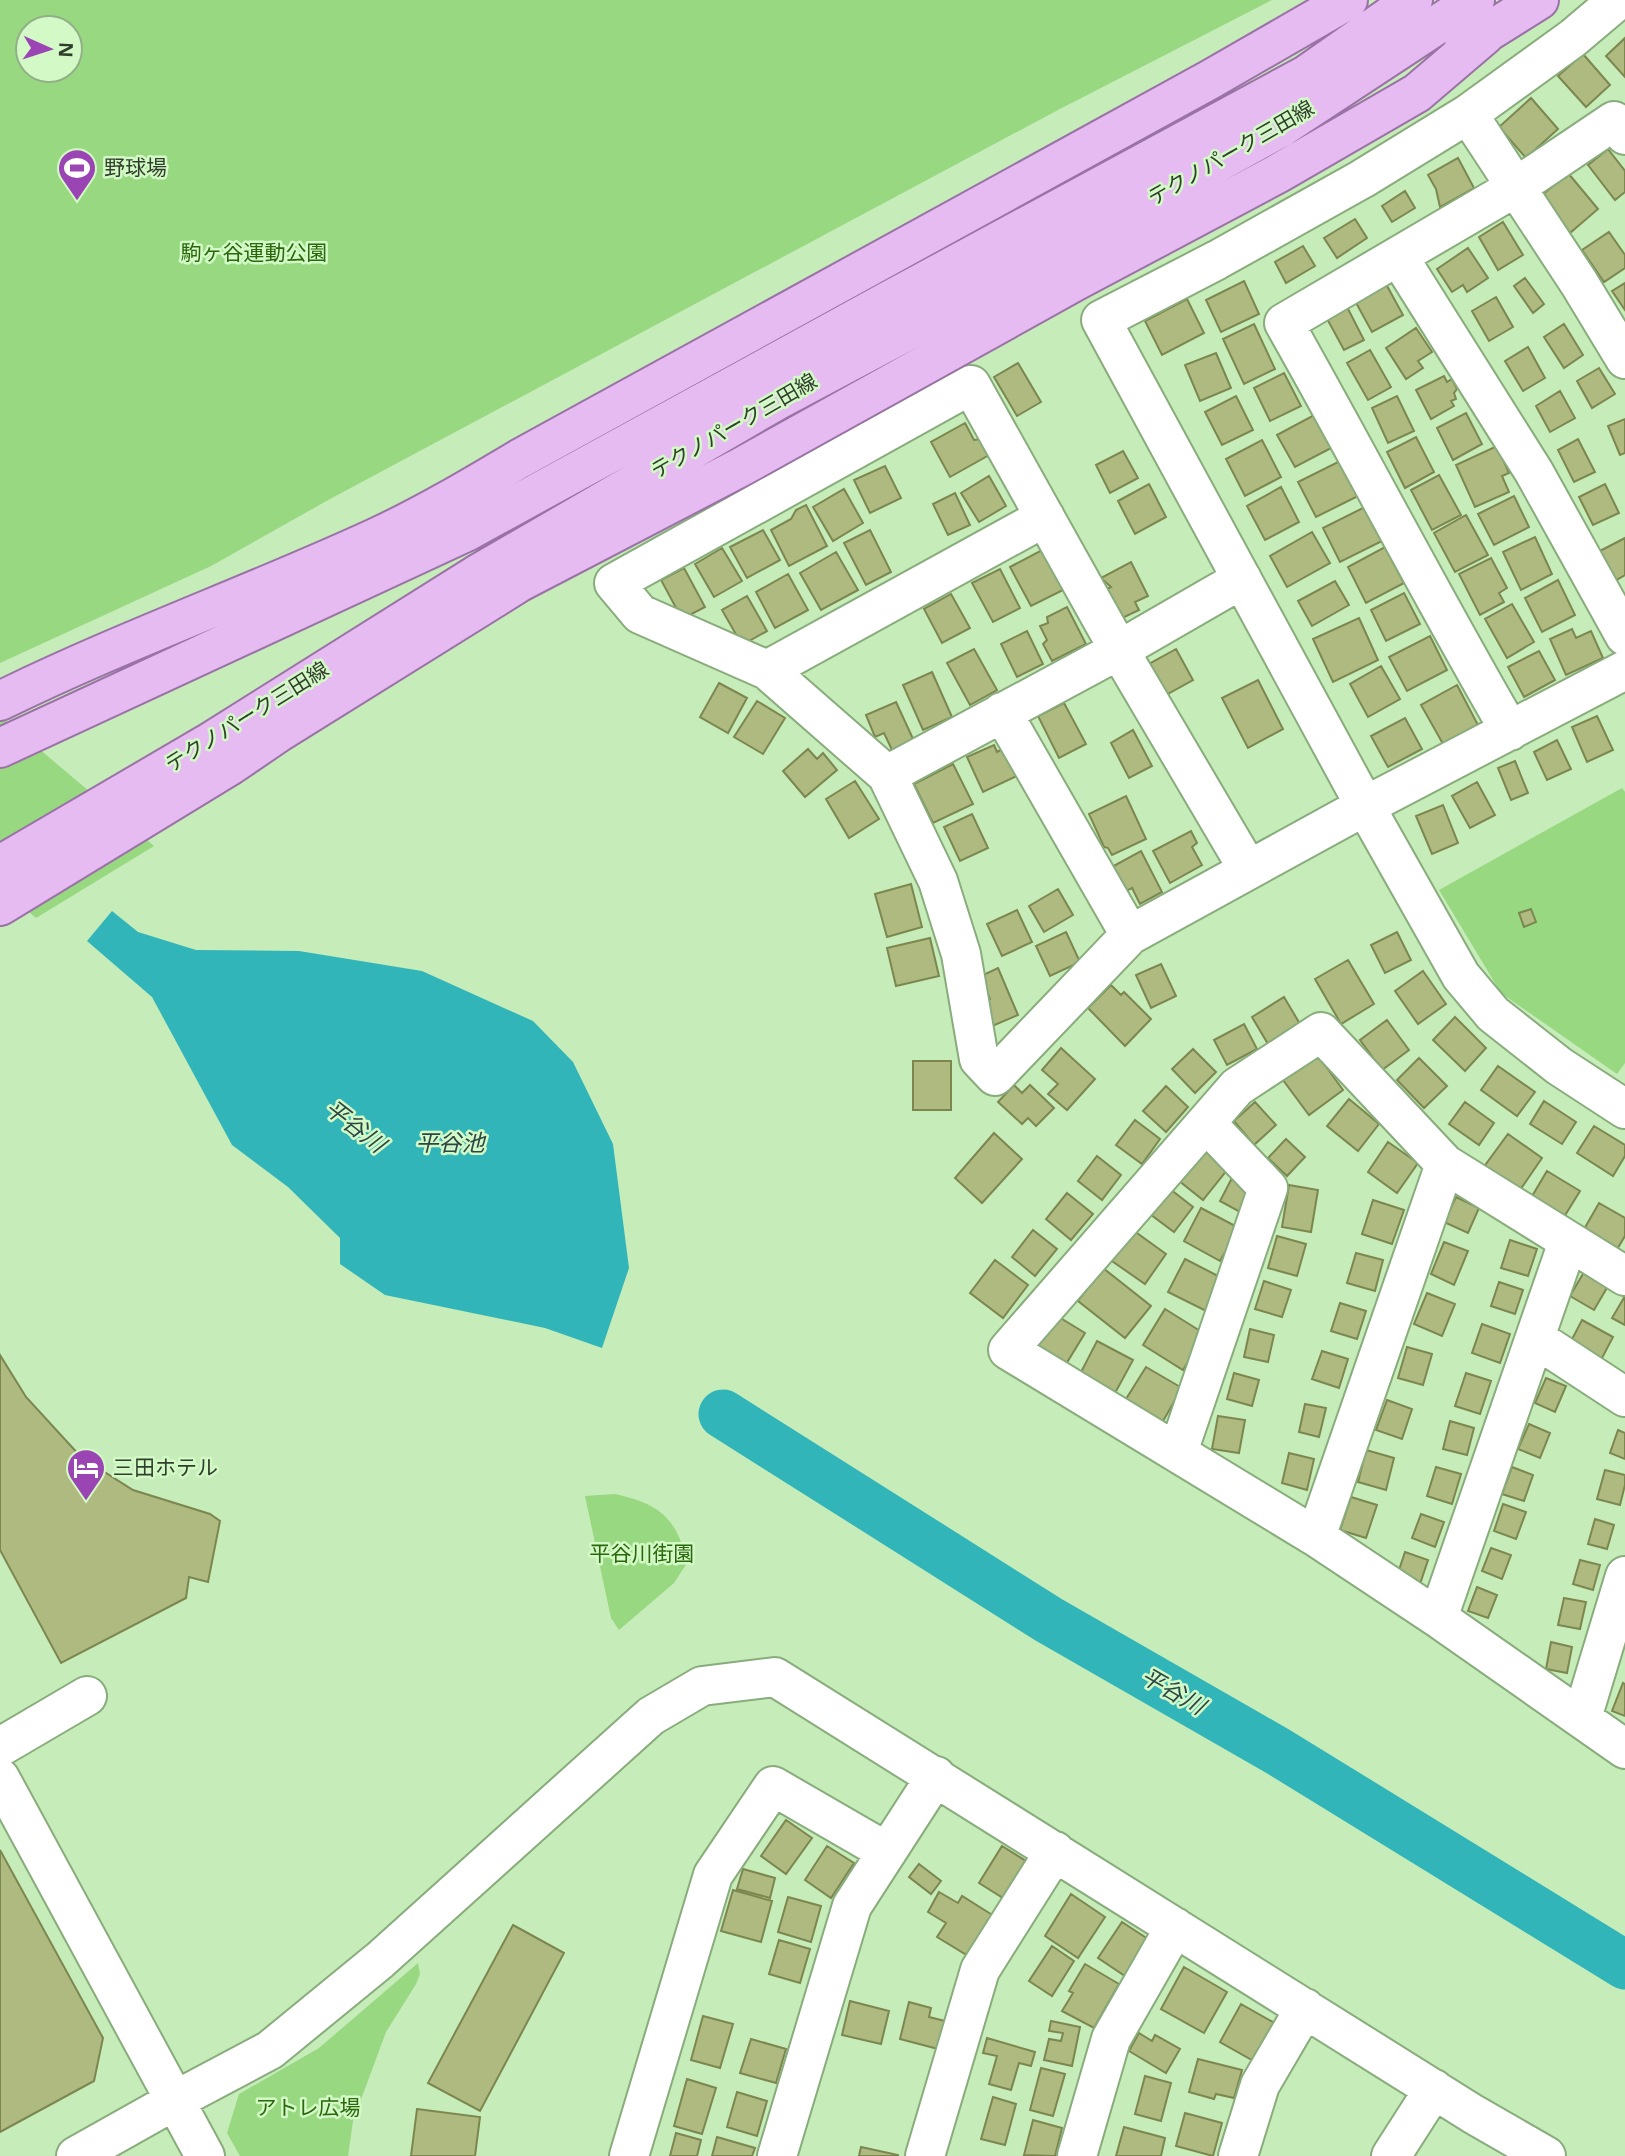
<svg xmlns="http://www.w3.org/2000/svg" width="1625" height="2156" font-family="'Open Sans','Noto Sans JP',sans-serif">
<rect width="100%" height="100%" fill="#c6ecb9"/>
<!-- green -->
<path fill="#97d880" fill-rule="evenodd" d="M0,0H1272L1058,110L330,499L211,566L0,663ZM28,28H70V70H28Z
M0,716L154,846L36,918L0,887Z
M1622,788L1625,792V1063L1617,1074L1501,993L1439,890Z
M615,1494C660,1504 677,1518 687,1563L674,1583L619,1630L611,1618L585,1496Z
M418,1963L420,1974L416,1984L386,2032L353,2121L348,2156H240L227,2133L239,2094L319,2048Z"/>
<!-- water -->
<path fill="#31b5b9" d="M112,911L138,932L196,950L299,951L422,971L533,1021L573,1062L613,1144L629,1268L602,1348L545,1328L385,1295L340,1264V1238L288,1187L232,1145L152,997L87,941Z"/>
<g fill="none" stroke-linecap="round" stroke-linejoin="round">
<!-- river -->
<path stroke="#31b5b9" stroke-width="49" d="M723,1414L1049,1620L1279,1752L1625,1965"/>
</g>
<!-- building -->
<path fill="#aeba80" stroke="#7c874f" stroke-width="2" d="M1625,38V77L1606,56Z
M1583,54L1610,85L1586,107L1558,76Z
M1531,98L1558,129L1526,158L1499,127Z
M1608,149L1625,171V192L1615,200L1588,165Z
M1458,158L1474,188L1440,207L1436,189L1428,175Z
M1568,173L1598,209L1570,233L1540,197Z
M1405,191L1415,208L1392,222L1382,206Z
M1355,219L1367,238L1337,258L1324,238Z
M1503,222L1523,255L1498,270L1479,237Z
M1609,232L1625,255V268L1604,282L1582,250Z
M1303,246L1315,266L1286,283L1275,262Z
M1468,248L1488,278L1467,292L1463,285L1452,292L1437,269Z
M1525,278L1544,304L1533,313L1514,286Z
M1244,281L1259,314L1221,332L1206,300Z
M1625,283V310L1612,291Z
M1386,284L1403,315L1372,332L1355,301Z
M1496,297L1513,327L1489,341L1472,311Z
M1187,299L1204,333L1162,355L1145,321Z
M1346,305L1364,340L1344,350L1325,315Z
M1254,324L1275,369L1244,384L1223,339Z
M1564,324L1583,355L1564,368L1544,337Z
M1416,328L1432,352L1418,361L1423,368L1406,379L1386,348Z
M1528,347L1545,378L1523,391L1505,361Z
M1370,350L1391,387L1368,400L1347,363Z
M1216,353L1231,388L1200,401L1185,365Z
M1018,363L1041,402L1017,416L994,377Z
M1599,368L1615,394L1592,408L1577,381Z
M1284,373L1301,406L1270,421L1254,388Z
M1444,376L1447,382L1452,379L1457,389L1454,393L1456,399L1451,401L1454,406L1431,419L1416,390Z
M1560,391L1575,418L1550,432L1536,406Z
M1236,396L1253,430L1222,445L1205,412Z
M1397,396L1414,431L1388,443L1372,408Z
M1466,413L1482,444L1453,460L1437,428Z
M1316,414L1333,447L1295,467L1277,435Z
M1625,419V453L1620,455L1608,426Z
M965,423L974,440L982,439L991,454L950,477L931,442Z
M1416,437L1434,472L1405,488L1387,452Z
M1578,439L1595,472L1574,482L1558,450Z
M1262,440L1281,477L1245,496L1226,459Z
M1497,446L1509,473L1502,476L1509,492L1475,507L1456,465Z
M1123,451L1138,478L1110,493L1096,465Z
M1342,460L1360,495L1316,517L1298,482Z
M885,466L901,498L870,513L854,480Z
M1439,475L1461,515L1432,530L1411,490Z
M989,476L1006,506L979,522L961,493Z
M1149,484L1166,517L1135,534L1118,501Z
M1605,484L1619,513L1593,525L1579,497Z
M1281,487L1299,522L1265,540L1247,506Z
M844,489L863,523L833,541L813,507Z
M955,493L970,525L948,535L933,504Z
M1514,496L1529,527L1494,545L1478,514Z
M806,505L827,546L789,566L771,530L791,519L796,510Z
M1369,505L1386,539L1340,562L1323,528Z
M1466,515L1488,555L1455,572L1434,533Z
M763,530L780,560L747,578L730,547Z
M870,530L891,572L866,585L844,543Z
M1312,532L1330,563L1287,587L1270,556Z
M1535,537L1552,574L1521,590L1503,552Z
M1625,538V575L1611,583L1596,553Z
M1385,547L1404,583L1366,603L1348,567Z
M722,548L742,581L714,597L695,564Z
M1042,550L1063,590L1031,606L1010,567Z
M836,552L858,590L821,610L800,573Z
M1491,558L1507,588L1499,593L1504,602L1480,615L1459,574Z
M1131,562L1148,596L1135,602L1139,610L1114,622L1099,593L1111,587L1101,578Z
M684,568L705,607L682,619L661,580Z
M1000,569L1020,608L993,622L972,583Z
M788,574L808,610L775,628L756,592Z
M1558,580L1575,615L1542,632L1525,598Z
M1335,581L1349,605L1312,626L1298,601Z
M1404,593L1420,624L1386,641L1371,610Z
M951,594L970,628L942,643L924,609Z
M747,596L767,631L742,645L722,610Z
M1512,604L1534,642L1507,658L1485,619Z
M1067,607L1086,644L1052,661L1043,644L1047,640L1040,626L1048,623L1047,617Z
M1359,618L1378,660L1333,682L1313,639Z
M1572,629L1576,638L1591,631L1603,658L1566,675L1550,639Z
M1027,631L1043,664L1017,677L1001,644Z
M1430,636L1447,670L1407,691L1389,657Z
M974,649L997,690L970,705L947,663Z
M1176,649L1193,680L1166,695L1149,664Z
M1539,651L1555,680L1524,697L1508,667Z
M1381,666L1400,699L1368,717L1350,684Z
M932,672L952,717L923,730L903,685Z
M1258,680L1283,729L1248,748L1222,698Z
M719,683L747,698L728,733L700,717Z
M1457,685L1478,725L1443,744L1421,705Z
M757,701L785,718L763,754L734,737Z
M896,702L914,741L892,750L884,733L875,737L866,715Z
M1064,703L1086,744L1059,758L1038,716Z
M1597,716L1613,750L1587,762L1572,727Z
M1405,718L1422,749L1388,767L1371,736Z
M1133,730L1152,766L1129,778L1111,743Z
M1557,740L1571,769L1547,780L1534,752Z
M994,745L997,752L1008,746L1021,774L983,792L967,757Z
M808,749L817,759L823,753L837,770L805,797L783,771Z
M1515,761L1528,793L1511,800L1498,768Z
M953,764L973,804L933,823L914,784Z
M855,781L879,819L849,838L826,799Z
M1477,782L1495,815L1470,828L1452,796Z
M1126,796L1146,839L1112,855L1108,848L1104,847L1089,814Z
M1443,805L1458,843L1432,854L1416,816Z
M972,814L988,848L960,861L944,827Z
M1191,831L1197,843L1192,847L1202,865L1170,883L1153,851Z
M1141,851L1162,892L1140,904L1132,888L1123,893L1110,868Z
M911,884L922,927L887,937L875,894Z
M1058,889L1073,915L1044,932L1029,906Z
M1531,909L1536,922L1524,927L1519,913Z
M1017,910L1032,942L1002,956L987,924Z
M1066,932L1080,962L1050,976L1036,946Z
M1397,932L1411,960L1385,973L1371,945Z
M930,938L939,976L896,986L887,948Z
M1348,960L1374,1004L1341,1024L1315,979Z
M1161,964L1176,996L1151,1008L1136,975Z
M998,968L1018,1015L990,1027L980,1004L990,999L981,976Z
M1423,971L1446,1004L1418,1024L1395,991Z
M1111,985L1121,995L1124,992L1151,1019L1125,1046L1088,1008Z
M1284,997L1300,1024L1268,1044L1252,1017Z
M1455,1017L1486,1048L1465,1071L1433,1040Z
M1387,1020L1409,1050L1382,1070L1360,1040Z
M1244,1024L1257,1049L1227,1065L1214,1040Z
M1061,1048L1095,1079L1067,1110L1048,1094L1058,1084L1042,1070Z
M1193,1049L1216,1072L1195,1093L1172,1069Z
M1314,1050L1343,1090L1309,1115L1280,1076Z
M1419,1058L1447,1086L1424,1108L1397,1080Z
M913,1061H951V1110H913Z
M1498,1066L1535,1092L1517,1116L1481,1090Z
M1014,1085L1022,1093L1030,1085L1054,1108L1036,1126L1028,1118L1022,1124L998,1102Z
M1166,1086L1188,1107L1166,1132L1143,1111Z
M1349,1099L1379,1124L1358,1151L1327,1126Z
M1544,1101L1576,1122L1562,1144L1530,1124Z
M1255,1102L1276,1125L1254,1145L1234,1121Z
M1465,1102L1494,1123L1479,1145L1449,1124Z
M1135,1120L1160,1139L1142,1164L1116,1145Z
M1594,1126L1625,1145V1156L1613,1176L1577,1153Z
M994,1133L1022,1159L982,1203L955,1178Z
M1508,1134L1542,1158L1518,1193L1483,1168Z
M1286,1139L1305,1157L1287,1176L1268,1158Z
M1388,1142L1418,1163L1397,1193L1368,1172Z
M1203,1149L1227,1170L1203,1200L1178,1180Z
M1097,1156L1121,1175L1102,1200L1078,1181Z
M1547,1171L1580,1191L1561,1222L1528,1203Z
M1232,1178L1252,1190L1240,1212L1220,1201Z
M1289,1185L1318,1190L1311,1232L1282,1227Z
M1170,1189L1193,1207L1174,1232L1150,1214Z
M1067,1193L1093,1214L1071,1240L1046,1219Z
M1456,1197L1479,1208L1468,1233L1444,1222Z
M1373,1200L1404,1210L1392,1244L1362,1234Z
M1599,1203L1625,1218V1236L1616,1251L1583,1231Z
M1201,1208L1239,1228L1220,1261L1184,1241Z
M1130,1228L1166,1254L1145,1284L1109,1259Z
M1033,1230L1057,1249L1035,1276L1012,1257Z
M1277,1236L1306,1244L1297,1276L1268,1268Z
M1510,1240L1537,1249L1528,1276L1501,1268Z
M1444,1242L1468,1251L1454,1285L1431,1274Z
M1356,1253L1383,1260L1375,1291L1347,1283Z
M1185,1259L1222,1278L1206,1311L1168,1292Z
M995,1260L1028,1285L1003,1318L970,1293Z
M1103,1268L1151,1306L1125,1338L1078,1301Z
M1584,1272L1608,1286L1594,1310L1570,1296Z
M1264,1281L1291,1290L1282,1317L1255,1309Z
M1499,1282L1523,1290L1515,1314L1491,1306Z
M1427,1293L1455,1304L1442,1336L1414,1324Z
M1625,1296V1325L1612,1318Z
M1340,1303L1366,1311L1357,1339L1331,1331Z
M1165,1309L1205,1334L1183,1370L1143,1345Z
M1054,1314L1085,1333L1063,1369L1032,1350Z
M1582,1320L1613,1337L1601,1360L1570,1343Z
M1482,1324L1510,1334L1500,1363L1472,1353Z
M1250,1329L1274,1335L1268,1362L1244,1357Z
M1097,1341L1133,1360L1114,1395L1079,1376Z
M1407,1347L1432,1354L1423,1385L1398,1378Z
M1322,1351L1348,1359L1339,1388L1312,1379Z
M0,1355L26,1397L81,1457L133,1490L210,1514L220,1521L208,1582L189,1577L186,1598L61,1663L0,1550Z
M1146,1367L1182,1388L1163,1421L1126,1399Z
M1234,1373L1259,1380L1252,1406L1227,1399Z
M1466,1373L1491,1381L1480,1414L1455,1406Z
M1546,1378L1566,1386L1555,1412L1535,1403Z
M1387,1400L1412,1409L1402,1439L1376,1430Z
M1305,1404L1326,1408L1319,1437L1299,1432Z
M1218,1416L1245,1420L1239,1453L1212,1449Z
M1450,1421L1474,1428L1467,1455L1443,1449Z
M1529,1424L1550,1433L1540,1458L1518,1449Z
M1618,1430L1625,1433V1459L1610,1453Z
M1366,1450L1394,1458L1386,1490L1358,1482Z
M1289,1453L1314,1459L1307,1490L1282,1483Z
M1436,1467L1461,1474L1452,1504L1427,1496Z
M1512,1467L1533,1475L1524,1501L1502,1494Z
M1605,1470L1625,1475V1485L1620,1505L1597,1499Z
M1351,1497L1377,1505L1366,1538L1340,1530Z
M1503,1504L1526,1512L1516,1539L1494,1531Z
M1421,1514L1444,1522L1435,1547L1412,1538Z
M1595,1519L1614,1525L1607,1549L1588,1544Z
M1491,1548L1511,1555L1502,1579L1482,1571Z
M1405,1552L1428,1560L1420,1584L1397,1576Z
M1580,1560L1600,1565L1593,1590L1573,1584Z
M1477,1587L1497,1595L1488,1618L1468,1611Z
M1564,1598L1586,1602L1580,1629L1558,1625Z
M1551,1642L1572,1647L1567,1673L1546,1669Z
M1623,1683L1625,1684V1716L1612,1711Z
M786,1820L812,1838L786,1874L761,1856Z
M827,1846L854,1863L831,1898L805,1880Z
M1002,1846L1034,1866L1011,1903L979,1883Z
M0,1850L103,2038L94,2081L0,2132Z
M919,1864L941,1881L931,1894L909,1877Z
M743,1869L775,1878L770,1898L737,1889Z
M733,1890L772,1901L761,1942L721,1931Z
M939,1892L958,1903L962,1896L994,1916L970,1957L937,1937L946,1923L928,1912Z
M1071,1894L1105,1917L1078,1958L1045,1936Z
M788,1897L821,1906L811,1942L778,1932Z
M1122,1922L1148,1939L1125,1976L1098,1958Z
M513,1925L564,1953L480,2111L428,2083Z
M779,1940L810,1949L800,1983L769,1974Z
M1052,1946L1074,1961L1052,1996L1029,1981Z
M1085,1964L1119,1984L1094,2028L1062,2011L1073,1993L1069,1991Z
M1184,1967L1227,1992L1204,2033L1161,2009Z
M850,2001L889,2011L881,2044L842,2035Z
M909,2002L931,2008L929,2017L945,2021L938,2049L900,2039Z
M1241,2004L1278,2025L1257,2063L1220,2042Z
M703,2016L733,2024L720,2068L691,2060Z
M1051,2021L1080,2027L1072,2066L1044,2060L1049,2039L1061,2041L1063,2033L1049,2031Z
M1139,2033L1152,2041L1155,2035L1180,2049L1166,2073L1129,2051Z
M987,2038L1035,2052L1031,2066L1019,2063L1011,2090L989,2084L997,2056L983,2053Z
M751,2039L786,2049L776,2083L740,2073Z
M1198,2059L1242,2070L1234,2098L1216,2094L1214,2099L1189,2092Z
M1041,2068L1065,2074L1053,2116L1030,2110Z
M1145,2076L1171,2083L1161,2121L1135,2114Z
M687,2079L716,2088L702,2134L674,2126Z
M737,2092L767,2101L757,2136L727,2127Z
M993,2097L1016,2104L1005,2145L981,2139Z
M417,2109L480,2117L475,2156H411Z
M1185,2113L1222,2123L1213,2156L1176,2146Z
M1033,2120L1062,2128L1055,2156L1024,2155Z
M1124,2127L1165,2138L1161,2156H1116Z
M676,2133L701,2140L697,2156H670Z
M717,2137L755,2148L752,2156H712Z
M861,2147L898,2155V2156H859Z"/>
<g fill="none" stroke-linecap="round" stroke-linejoin="round">
<defs>
<path id="minor" d="M1618,0L1573,38L1468,114L1362,179L1217,260L1101,320L1365,806L1461,976L1493,1014L1559,1066L1625,1109
M1468,114L1579,283L1625,359
M1398,256L1534,472L1625,636
M1242,579L1119,650L971,385L614,583L640,614L767,670L887,775L938,881L961,954L979,1059L995,1076L1130,935L1365,806L1625,670
M767,670L1045,517
M1002,712L1130,935
M1510,731C1432,597 1361,459 1284,323L1516,187L1614,121L1625,135
M887,775L1119,650L1248,869
M1625,1276L1445,1164L1321,1032L1237,1087L1008,1350L1316,1537L1438,1618L1625,1749
M1535,1338L1625,1397
M1178,1452L1268,1188L1206,1123
M1316,1537L1445,1164
M1438,1618L1568,1242
M1582,1718L1625,1576
M0,1747L87,1696
M0,1778L205,2156
M76,2156L174,2101L270,2050L380,1960L651,1716L702,1686L775,1677L1473,2114L1546,2156
M629,2156L713,1875L773,1786L887,1852
M777,2156L852,1906L936,1776
M925,2156L980,1970L1055,1851
M1077,2156L1111,2039L1175,1927
M1238,2156L1260,2085L1305,2008
M1391,2156L1434,2089"/>
<path id="major" d="M1464,47L1539,0
M520,582L741,467L1076,281L1277,174L1417,93L1485,35
M0,701C122,641 251,595 375,538C425,515 472,487 519,459L1211,79L1348,0
M0,748L466,532L888,301L1306,75L1413,0
M0,865L207,744L476,575L776,401L1024,269L1282,127L1475,0
M0,906L231,765L278,733L520,582L541,567"/>
</defs>
<!-- minor casing -->
<use href="#minor" stroke="#88ac7b" stroke-width="42"/>
<!-- major casing -->
<use href="#major" stroke="#9a72a6" stroke-width="42"/>
<!-- minor -->
<use href="#minor" stroke="#fff" stroke-width="38"/>
<!-- major -->
<use href="#major" stroke="#e5bbf1" stroke-width="38"/>
</g>
<!-- icons -->
<defs>
<symbol id="stadium-pin" viewBox="-11 -11 22 30"><path d="M0 17L-7.5 6A9.5 9.5 0 1 1 7.5 6Z" fill="#9a45b3" stroke="#d3fac6"/><path d="M0-5a6.5 5 0 1 0 0 10a6.5 5 0 1 0 0-10ZM-3.5-1.8h7v3.6h-7Z" fill="#fff"/></symbol>
<symbol id="hotel-pin" viewBox="-11 -11 22 30"><path d="M0 17L-7.5 6A9.5 9.5 0 1 1 7.5 6Z" fill="#9a45b3" stroke="#d3fac6"/><path d="M-6-4.5h1.5V1H6V5H4.5V3h-9V5H-6ZM-4 0a1.8 1.8 0 1 1 3.6 0ZM.5 0V-2.5h3Q6-2.5 6 0Z" fill="#fff"/></symbol>
</defs>
<g fill-rule="evenodd">
<use href="#stadium-pin" x="55" y="146" width="44" height="60"/>
<use href="#hotel-pin" x="64" y="1446" width="44" height="60"/>
</g>
<g text-anchor="middle" stroke-width="5" stroke-linejoin="round" paint-order="stroke">
<!-- street labels -->
<g font-size="21" fill="#303f2b" stroke="#d3fac6">
<text transform="translate(1231 153) rotate(-30)" y="7">テクノパーク三田線</text>
<text transform="translate(734 426) rotate(-30)" y="7">テクノパーク三田線</text>
<text transform="translate(247 717) rotate(-32)" y="7">テクノパーク三田線</text>
</g>
<!-- poi labels -->
<g font-size="21" fill="#303f2b" stroke="#d3fac6" text-anchor="start">
<text x="104" y="175">野球場</text>
<text x="113" y="1475">三田ホテル</text>
</g>
<!-- park labels -->
<g font-size="21" fill="#2b670c" stroke="#d3fac6">
<text x="254" y="260">駒ヶ谷運動公園</text>
<text x="642" y="1561">平谷川街園</text>
<text x="308" y="2115">アトレ広場</text>
</g>
<!-- water labels -->
<g font-size="23" font-style="italic" fill="#2b4647" stroke="#d3fac6">
<text transform="translate(355 1126) rotate(38)" y="8">平谷川</text>
<text x="450" y="1151">平谷池</text>
<text transform="translate(1173 1691) rotate(30)" y="8">平谷川</text>
</g>
</g>
<!-- north arrow -->
<g transform="translate(49 49) rotate(93)"><circle r="33" fill="#d3fac6" stroke="#92af88" stroke-width="2"/>
<path d="M0-5L12 26L0 18L-12 26Z" fill="#9a45b3"/>
<text y="-10" font-size="19" font-weight="bold" text-anchor="middle" fill="#303f2b">N</text>
</g>
</svg>
